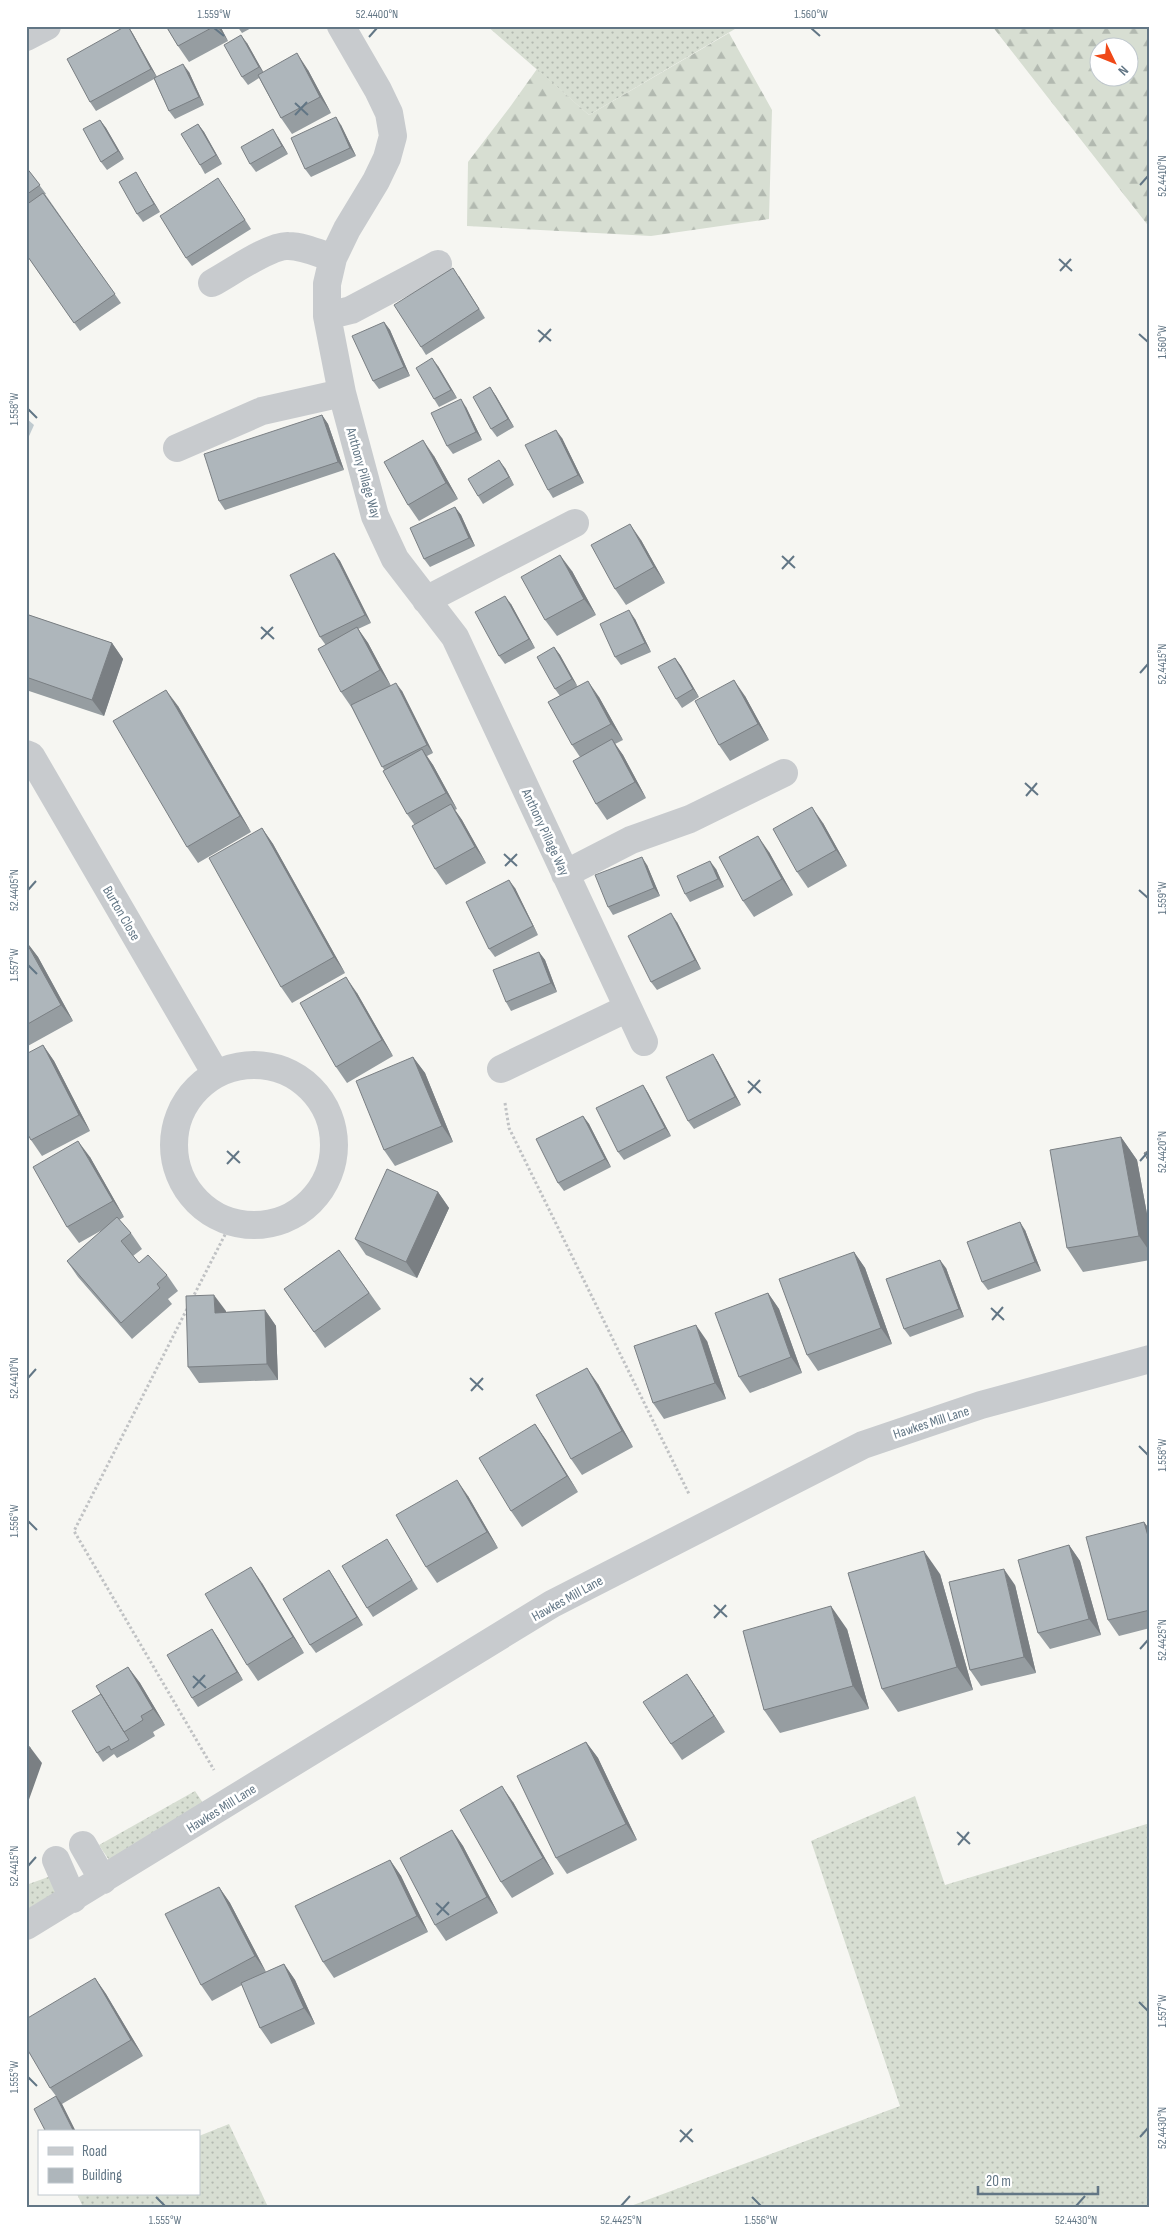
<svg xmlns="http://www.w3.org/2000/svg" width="1176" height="2233" font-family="'Sofia Sans Condensed',sans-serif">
<defs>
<pattern id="grass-dots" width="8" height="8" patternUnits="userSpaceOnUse" patternTransform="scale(1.25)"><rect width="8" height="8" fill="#d7ded2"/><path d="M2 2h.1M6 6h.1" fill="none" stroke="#b2b9b0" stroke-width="1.8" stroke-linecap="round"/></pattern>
<pattern id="forest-firs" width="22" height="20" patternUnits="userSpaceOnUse" patternTransform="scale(1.25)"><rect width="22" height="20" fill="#d7ded2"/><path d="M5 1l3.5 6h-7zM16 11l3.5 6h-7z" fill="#b2b9b0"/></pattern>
<pattern id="water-ripples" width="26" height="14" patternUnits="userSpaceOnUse" patternTransform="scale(1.25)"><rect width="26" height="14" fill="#bfcacf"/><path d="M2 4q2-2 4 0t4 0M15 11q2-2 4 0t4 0" fill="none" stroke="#9fa9ae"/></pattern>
</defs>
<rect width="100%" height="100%" fill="#f6f6f2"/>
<!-- grass -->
<path fill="url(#grass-dots)" d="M487,26H740L589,115Z
M195,1791L203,1803L109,1860L99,1845Z
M915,1796L945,1885L1150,1823V2207H628L900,2106L811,1841Z
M51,1876L58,1891L26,1910V1885Z
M229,2124L268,2207H83L77,2194H199V2136Z"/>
<!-- forest -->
<path fill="url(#forest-firs)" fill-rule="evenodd" d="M992,26H1150V228ZM1098,48H1128V78H1098Z
M729,33L772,110L769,219L651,236L467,226L468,162L510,107L537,69L589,115Z"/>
<!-- water -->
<path fill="url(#water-ripples)" d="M26,418L34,425L26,443Z"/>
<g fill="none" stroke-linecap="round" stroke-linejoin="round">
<!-- path -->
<path stroke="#c0c2c4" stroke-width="3" stroke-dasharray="2.5 2.5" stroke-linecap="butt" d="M505,1103L509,1128L689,1494
M192,1299L232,1221
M187,1309L74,1531L214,1770"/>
<!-- minor -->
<path stroke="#c8cbce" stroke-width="28" d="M341,26L378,90L389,113L393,136L387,158L376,181L347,229L333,258L327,284V316L342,393L375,516L395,559L455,637L644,1042
M26,37L47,26
M212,283C229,274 270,245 288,246C303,246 318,253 333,258
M327,316L351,310L438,264
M177,448L262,411L342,393
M426,600L575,523
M26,754L31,756L216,1074
M565,874L631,840L690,819L784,773
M174 1145a80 80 0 1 1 160 0a80 80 0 1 1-160 0Z
M501,1069L628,1008
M83,1845L103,1880
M56,1860L73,1899
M26,1926L552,1604L863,1445L981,1405L1150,1359"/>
</g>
<!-- wall -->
<path fill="#969da1" d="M128,26L133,34L157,77L189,72L204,105L175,119L169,111L154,79L96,111L90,102Z
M166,26H220L228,41L189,62L178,46Z
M237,26H255L242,33Z
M247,43L263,72L308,70L331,113L292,134L281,118L259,78L248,85L242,77Z
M100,120L106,128L124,159L107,170L101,162Z
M198,124L204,132L222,164L205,174L200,165Z
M341,125L356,156L311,177L305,169Z
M278,137L288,154L256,172L250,164Z
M26,167L46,194H45L121,303L80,331L26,254Z
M141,181L160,212L143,222L137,214Z
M224,187L251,229L192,266L186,258Z
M459,276L485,318L426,355L421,347Z
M384,322L390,330L410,376L379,389L373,381Z
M438,366L457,398L439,407L434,399Z
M490,387L496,396L514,427L497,437L491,429Z
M466,407L482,440L453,454L447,446Z
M322,415L328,424L344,470L225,510L219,501Z
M562,438L584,483L553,498L548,490Z
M434,456L458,499L419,521L408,505Z
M505,468L514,485L483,504L478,496Z
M455,507L461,515L475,546L430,567L424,559Z
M641,540L665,583L626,605L615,589Z
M334,553L340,561L371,623L358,629L368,643L391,686L402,691L433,753L427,756L433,765L457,809L455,810L462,820L486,863L446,885L435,869L414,824L407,814L352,708L341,692L325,644L320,637Z
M572,571L596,615L557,636L545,620Z
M511,604L535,648L505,664L499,656Z
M26,614L112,643L123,659L104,716L26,690Z
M635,619L651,652L621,665L615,657Z
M554,647L560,655L577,686L599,697L623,740L615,744L623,755L646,798L607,820L596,804L580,757L572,745L560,696L555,689Z
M675,658L681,666L699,697L682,708L676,699Z
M745,696L769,740L730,761L719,745Z
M178,706L251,832L198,863L187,847Z
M823,823L847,866L808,888L797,872Z
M262,828L273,844L345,973L292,1003L281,987Z
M769,852L793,895L754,917L743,901Z
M647,865L660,896L613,915L608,907Z
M716,869L724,887L690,902L685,894Z
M515,888L538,935L495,957L489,949Z
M677,922L701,969L657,990L651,982Z
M26,942L38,957L73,1021L26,1047Z
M539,952L545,960L557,992L511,1011L506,1002Z
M357,993L393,1056L347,1083L336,1067Z
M43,1045L54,1061L90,1131L42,1156L31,1140Z
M713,1054L718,1062L741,1105L694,1129L688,1121Z
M413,1057L425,1073L453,1142L395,1166L384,1150Z
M643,1085L648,1093L671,1136L624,1160L618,1152Z
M583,1116L589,1124L611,1167L564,1191L558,1183Z
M1121,1137L1137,1160L1150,1230V1260L1083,1272L1067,1248Z
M90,1157L124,1217L119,1220L131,1233L142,1249L133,1256L139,1263L167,1275L178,1291L168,1299L172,1304L132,1339L78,1277L67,1261L104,1229L79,1243L67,1227Z
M438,1192L449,1208L417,1278L366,1255L355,1239Z
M1025,1230L1041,1271L988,1290L982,1282Z
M339,1250L381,1309L325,1348L284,1289Z
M854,1252L865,1268L892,1344L818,1371L807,1355Z
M946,1268L964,1317L910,1337L904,1329Z
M768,1293L779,1309L802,1373L750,1393L739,1377Z
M265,1310L276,1326L278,1380L199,1383L188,1367L226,1311V1312Z
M707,1341L726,1399L664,1419L653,1403Z
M598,1384L633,1447L582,1475L571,1459Z
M535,1424L546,1440L578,1492L522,1527L511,1511Z
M468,1496L498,1548L437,1583L426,1567Z
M1144,1522L1150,1530V1628L1119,1636L1108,1620Z
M387,1539L418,1589L373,1617L367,1608Z
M1069,1545L1080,1561L1101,1635L1050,1649L1038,1633Z
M329,1570L363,1625L316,1653L310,1645Z
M940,1574L973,1690L898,1712L882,1689Z
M262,1583L304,1653L258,1681L247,1665Z
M1015,1585L1036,1673L981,1686L970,1670Z
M212,1629L218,1638L243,1680L198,1707L192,1698Z
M847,1629L869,1709L780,1733L764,1710Z
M128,1667L140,1683L165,1725L153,1732L155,1736L135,1748L117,1758L114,1754L103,1762L97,1753L101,1694Z
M698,1690L725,1732L682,1760L671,1744Z
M586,1742L598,1758L637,1840L567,1874L556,1858Z
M513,1802L554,1874L512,1898L501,1882Z
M452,1830L463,1846L498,1913L446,1941L435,1925Z
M390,1860L401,1876L428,1932L334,1978L323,1962Z
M219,1887L230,1903L266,1972L284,1964L295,1980L315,2024L271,2044L260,2028L242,1985L212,2001L201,1985Z
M95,1978L106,1994L143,2056L62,2104L76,2132H46L56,2096L50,2088Z"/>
<!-- shaded-wall -->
<path fill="#7a7f83" d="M128,26L133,34L157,77L151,69Z
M217,26H220L228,41Z
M241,35L247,43L265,75L259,67Z
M297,53L308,70L331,113L320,97Z
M183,64L189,72L204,105L199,97Z
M336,117L341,125L356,156L350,148Z
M100,120L106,128L124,159L118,151Z
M198,124L204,132L222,164L216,155Z
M273,129L278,137L288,154L282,146Z
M136,172L141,181L160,212L154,204Z
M384,322L390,330L410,376L404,367Z
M432,358L438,366L457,398L451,390Z
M490,387L496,396L514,427L508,419Z
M461,399L466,407L482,440L476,432Z
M322,415L328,424L344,470L338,462Z
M556,430L562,438L584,483L578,475Z
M423,440L434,456L458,499L446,483Z
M499,460L505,468L514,485L509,477Z
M455,507L461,515L475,546L469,538Z
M630,524L641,540L665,583L654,567Z
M334,553L340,561L371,623L365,615Z
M560,555L572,571L596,615L584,599Z
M505,596L511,604L535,648L529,639Z
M629,610L635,619L651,652L645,643Z
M357,627L368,643L391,686L380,670Z
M112,643L123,659L104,716L92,700Z
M554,647L560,655L578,687L572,679Z
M675,658L681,666L699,697L693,689Z
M734,680L745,696L769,740L758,724Z
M588,681L599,697L623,740L611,724Z
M396,683L402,691L433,753L427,745Z
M166,690L178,706L251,832L240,816Z
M612,739L623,755L646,798L635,782Z
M422,749L433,765L457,809L446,793Z
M451,804L462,820L486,863L475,847Z
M812,807L823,823L847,866L836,850Z
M262,828L273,844L345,973L334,957Z
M758,836L769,852L793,895L782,879Z
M642,857L647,865L660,896L654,888Z
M710,861L716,869L724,887L718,879Z
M509,880L515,888L538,935L533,926Z
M671,913L677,922L701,969L695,960Z
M26,941L38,957L73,1021L61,1005Z
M539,952L545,960L557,992L551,983Z
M346,977L357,993L393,1056L382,1040Z
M43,1045L54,1061L90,1131L79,1115Z
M713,1054L718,1062L741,1105L735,1097Z
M413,1057L425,1073L453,1142L442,1126Z
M643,1085L648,1093L671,1136L665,1128Z
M583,1116L589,1124L611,1167L605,1159Z
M1121,1137L1137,1160L1150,1230V1252L1139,1236Z
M78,1141L90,1157L124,1217L113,1201Z
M438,1192L449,1208L417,1278L406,1262Z
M1020,1222L1025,1230L1041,1271L1035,1262Z
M854,1252L865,1268L892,1344L881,1328Z
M940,1260L946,1268L964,1317L959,1309Z
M768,1293L779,1309L802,1373L791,1357Z
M214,1295L226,1311V1329L215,1313Z
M265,1310L276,1326L278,1380L267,1364Z
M696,1325L707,1341L726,1399L715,1383Z
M587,1368L598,1384L633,1447L622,1431Z
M535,1424L546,1440L578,1492L567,1476Z
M457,1480L468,1496L498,1548L487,1532Z
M1144,1522L1150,1530V1543Z
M1069,1545L1080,1561L1101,1635L1089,1619Z
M924,1551L940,1574L973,1690L957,1667Z
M251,1567L262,1583L304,1653L293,1637Z
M1004,1569L1015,1585L1036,1673L1024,1657Z
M329,1570L335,1579L363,1625L357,1617Z
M831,1606L847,1629L869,1709L853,1686Z
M212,1629L218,1638L243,1680L237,1672Z
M128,1667L140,1683L165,1725L153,1709Z
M687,1674L698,1690L725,1732L714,1716Z
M586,1742L598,1758L637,1840L626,1824Z
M30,1747L42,1763L26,1808V1759Z
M502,1786L513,1802L554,1874L543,1858Z
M452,1830L463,1846L498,1913L487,1897Z
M390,1860L401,1876L428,1932L417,1916Z
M219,1887L230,1903L266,1972L255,1956Z
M284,1964L295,1980L315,2024L304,2008Z
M95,1978L106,1994L143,2056L131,2040Z
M56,2096L62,2104L76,2132H74Z"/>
<!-- building -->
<path fill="#aeb6bb" stroke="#7a7f83" d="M126,26H128L151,69L90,102L67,59Z
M166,26H215L178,46Z
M241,35L259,67L242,77L224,45Z
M297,53L320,97L281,118L258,75Z
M183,64L199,97L169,111L154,78Z
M336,117L350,148L305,169L291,138Z
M100,120L118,151L101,162L83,129Z
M198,124L216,155L200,165L181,134Z
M273,129L282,146L250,164L241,147Z
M26,167L40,185L26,195Z
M136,172L154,204L137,214L119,182Z
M218,178L245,220L186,258L160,216Z
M43,193L115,294L74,323L26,254V205Z
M453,268L479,309L421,347L394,305Z
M384,322L404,367L373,381L352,336Z
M432,358L451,390L434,399L416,368Z
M490,387L508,419L491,429L473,397Z
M461,399L476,432L447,446L431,413Z
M322,415L338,462L219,501L204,454Z
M556,430L578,475L548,490L525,445Z
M423,440L446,483L408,505L384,462Z
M499,460L509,477L478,496L468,479Z
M455,507L469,538L424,559L410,528Z
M630,524L654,567L615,589L591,545Z
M334,553L365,615L320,637L290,575Z
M560,555L584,599L545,620L521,577Z
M505,596L529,639L499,656L475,612Z
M629,610L645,643L615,657L600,624Z
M26,614L112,643L92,700L26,677Z
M357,627L380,670L341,692L318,649Z
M554,647L572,679L555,689L537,657Z
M675,658L693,689L676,699L658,667Z
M734,680L758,724L719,745L695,701Z
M588,681L611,724L572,745L548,702Z
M396,683L427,745L382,767L351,705Z
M166,690L240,816L187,847L113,721Z
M612,739L635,782L596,804L573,761Z
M422,749L446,793L407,814L383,771Z
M451,804L475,847L435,869L412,826Z
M812,807L836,850L797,872L773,829Z
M262,828L334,957L281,987L209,858Z
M758,836L782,879L743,901L719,857Z
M642,857L654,888L608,907L595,875Z
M710,861L718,879L685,894L677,876Z
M509,880L533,926L489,949L466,902Z
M671,913L695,960L651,982L628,936Z
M26,942L61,1005L26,1025Z
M539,952L551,983L506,1002L493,970Z
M346,977L382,1040L336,1067L300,1003Z
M43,1045L79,1115L31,1140L26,1131V1054Z
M713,1054L735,1097L688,1121L666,1077Z
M413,1057L442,1126L384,1150L356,1081Z
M643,1085L665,1128L618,1152L596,1108Z
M583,1116L605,1159L558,1183L536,1139Z
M1121,1137L1139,1236L1067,1248L1050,1150Z
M78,1141L113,1201L67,1227L33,1167Z
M1150,1150V1164L1144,1153Z
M387,1169L438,1192L406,1262L355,1239Z
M117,1217L131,1233L121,1241L139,1263L148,1255L167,1275L157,1284L160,1288L121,1323L67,1261Z
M1020,1222L1035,1262L982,1282L967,1242Z
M339,1250L369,1293L314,1332L284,1289Z
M854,1252L881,1328L807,1355L779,1279Z
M940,1260L959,1309L904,1329L886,1279Z
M768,1293L791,1357L739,1377L715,1313Z
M214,1295L215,1313L265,1310L267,1364L188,1367L186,1296Z
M696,1325L715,1383L653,1403L634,1346Z
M587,1368L622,1431L571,1459L536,1395Z
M535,1424L567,1476L511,1511L479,1458Z
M457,1480L487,1532L426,1567L396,1515Z
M1144,1522L1150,1543V1610L1108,1620L1086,1537Z
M387,1539L412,1580L367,1608L342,1566Z
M1069,1545L1089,1619L1038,1633L1018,1560Z
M924,1551L957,1667L882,1689L848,1573Z
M251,1567L293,1637L247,1665L205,1594Z
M1004,1569L1024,1657L970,1670L949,1582Z
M329,1570L357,1617L310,1645L283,1599Z
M831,1606L853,1686L764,1710L743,1631Z
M212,1629L237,1672L192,1698L167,1655Z
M128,1667L153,1709L141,1716L143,1720L124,1732L96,1686Z
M687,1674L714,1716L671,1744L643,1702Z
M101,1694L129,1740L111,1750L109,1746L97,1753L72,1711Z
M586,1742L626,1824L556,1858L517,1776Z
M26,1746L30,1747L26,1759Z
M502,1786L543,1858L501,1882L460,1810Z
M452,1830L487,1897L435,1925L400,1858Z
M390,1860L417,1916L323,1962L295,1906Z
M219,1887L255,1956L201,1985L165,1914Z
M284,1964L304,2008L260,2028L241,1983Z
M95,1978L131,2040L50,2088L26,2047V2019Z
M56,2096L74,2132H46L34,2109Z"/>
<!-- ticks -->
<path fill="none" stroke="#627685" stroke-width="2" d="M214,28L224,36M811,28L820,36M369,37L377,28M295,103L308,115M295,115L307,102M1140,185L1148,176M1059,259L1072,271M1060,271L1071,259M538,330L551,341M1139,334L1148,342M539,342L551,329M28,409L37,418M782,556L795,568M782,569L794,556M261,627L274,639M261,639L273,627M1140,673L1148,664M1025,783L1038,795M1026,796L1037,783M504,854L517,866M505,866L517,854M28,890L36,881M1139,890L1148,898M28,965L37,974M748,1081L761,1093M748,1093L760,1080M227,1151L240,1163M1140,1161L1148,1152M227,1164L239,1151M991,1308L1004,1320M992,1320L1003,1307M28,1378L36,1369M470,1378L483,1390M471,1391L483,1378M1139,1446L1148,1455M28,1521L37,1530M714,1605L727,1617M714,1618L726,1605M1140,1649L1148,1640M193,1676L206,1688M193,1688L205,1675M957,1832L970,1844M958,1845L969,1832M28,1866L36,1857M436,1903L449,1915M437,1915L449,1902M1139,2002L1148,2011M28,2077L37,2086M680,2130L693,2142M1140,2137L1148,2128M680,2142L692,2129M156,2197L165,2206M752,2197L761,2206M621,2206L630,2196M1076,2206L1085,2196"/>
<g text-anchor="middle" stroke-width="5" stroke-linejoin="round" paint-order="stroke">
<!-- street labels -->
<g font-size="14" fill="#627685" stroke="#fff">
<text transform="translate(364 473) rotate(74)" y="5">Anthony Pillage Way</text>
<text transform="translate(546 832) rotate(65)" y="5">Anthony Pillage Way</text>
<text transform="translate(122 913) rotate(60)" y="5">Burton Close</text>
<text transform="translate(931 1422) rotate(-18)" y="5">Hawkes Mill Lane</text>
<text transform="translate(567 1598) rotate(-29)" y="5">Hawkes Mill Lane</text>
<text transform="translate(221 1808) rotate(-32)" y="5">Hawkes Mill Lane</text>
</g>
</g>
<!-- border -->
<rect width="1176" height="2233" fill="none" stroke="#ffffff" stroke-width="55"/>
<!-- legend -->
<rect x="38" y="2130" width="162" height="65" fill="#ffffff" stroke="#c0c8ce"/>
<rect x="48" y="2147" width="25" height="8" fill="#c8cbce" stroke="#c0c8ce"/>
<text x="82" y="2156" font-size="15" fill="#627685">Road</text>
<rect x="48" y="2168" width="25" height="15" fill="#aeb6bb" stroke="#c0c8ce"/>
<text x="82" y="2180" font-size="15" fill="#627685">Building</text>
<!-- north arrow -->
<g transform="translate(1114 62) rotate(133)"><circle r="24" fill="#ffffff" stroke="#c0c8ce"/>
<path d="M0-4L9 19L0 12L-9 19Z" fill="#f04817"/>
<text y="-8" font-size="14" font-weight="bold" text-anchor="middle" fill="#627685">N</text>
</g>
<!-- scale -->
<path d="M978 2186v8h120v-8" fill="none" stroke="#627685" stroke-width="2.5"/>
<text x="986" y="2186" font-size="15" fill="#627685" stroke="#ffffff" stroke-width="4" paint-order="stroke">20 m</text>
<rect x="28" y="28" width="1120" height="2178" fill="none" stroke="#627685" stroke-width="2"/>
<g font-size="12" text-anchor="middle" fill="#627685">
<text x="214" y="18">1.559°W</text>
<text x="377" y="18">52.4400°N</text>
<text x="811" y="18">1.560°W</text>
<text transform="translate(1162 176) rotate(-90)" y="4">52.4410°N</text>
<text transform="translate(1162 342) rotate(-90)" y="4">1.560°W</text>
<text transform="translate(14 409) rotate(-90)" y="4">1.558°W</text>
<text transform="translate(1162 664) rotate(-90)" y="4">52.4415°N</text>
<text transform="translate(14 890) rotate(-90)" y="4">52.4405°N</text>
<text transform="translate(1162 898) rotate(-90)" y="4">1.559°W</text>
<text transform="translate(14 965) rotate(-90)" y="4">1.557°W</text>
<text transform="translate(1162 1152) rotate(-90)" y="4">52.4420°N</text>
<text transform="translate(14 1378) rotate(-90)" y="4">52.4410°N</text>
<text transform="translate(1162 1455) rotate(-90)" y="4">1.558°W</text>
<text transform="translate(14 1521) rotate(-90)" y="4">1.556°W</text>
<text transform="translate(1162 1640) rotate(-90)" y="4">52.4425°N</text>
<text transform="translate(14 1866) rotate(-90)" y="4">52.4415°N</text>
<text transform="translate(1162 2011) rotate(-90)" y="4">1.557°W</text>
<text transform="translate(14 2077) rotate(-90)" y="4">1.555°W</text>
<text transform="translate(1162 2128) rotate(-90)" y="4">52.4430°N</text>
<text x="165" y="2224">1.555°W</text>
<text x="621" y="2224">52.4425°N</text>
<text x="761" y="2224">1.556°W</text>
<text x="1076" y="2224">52.4430°N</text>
</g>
</svg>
